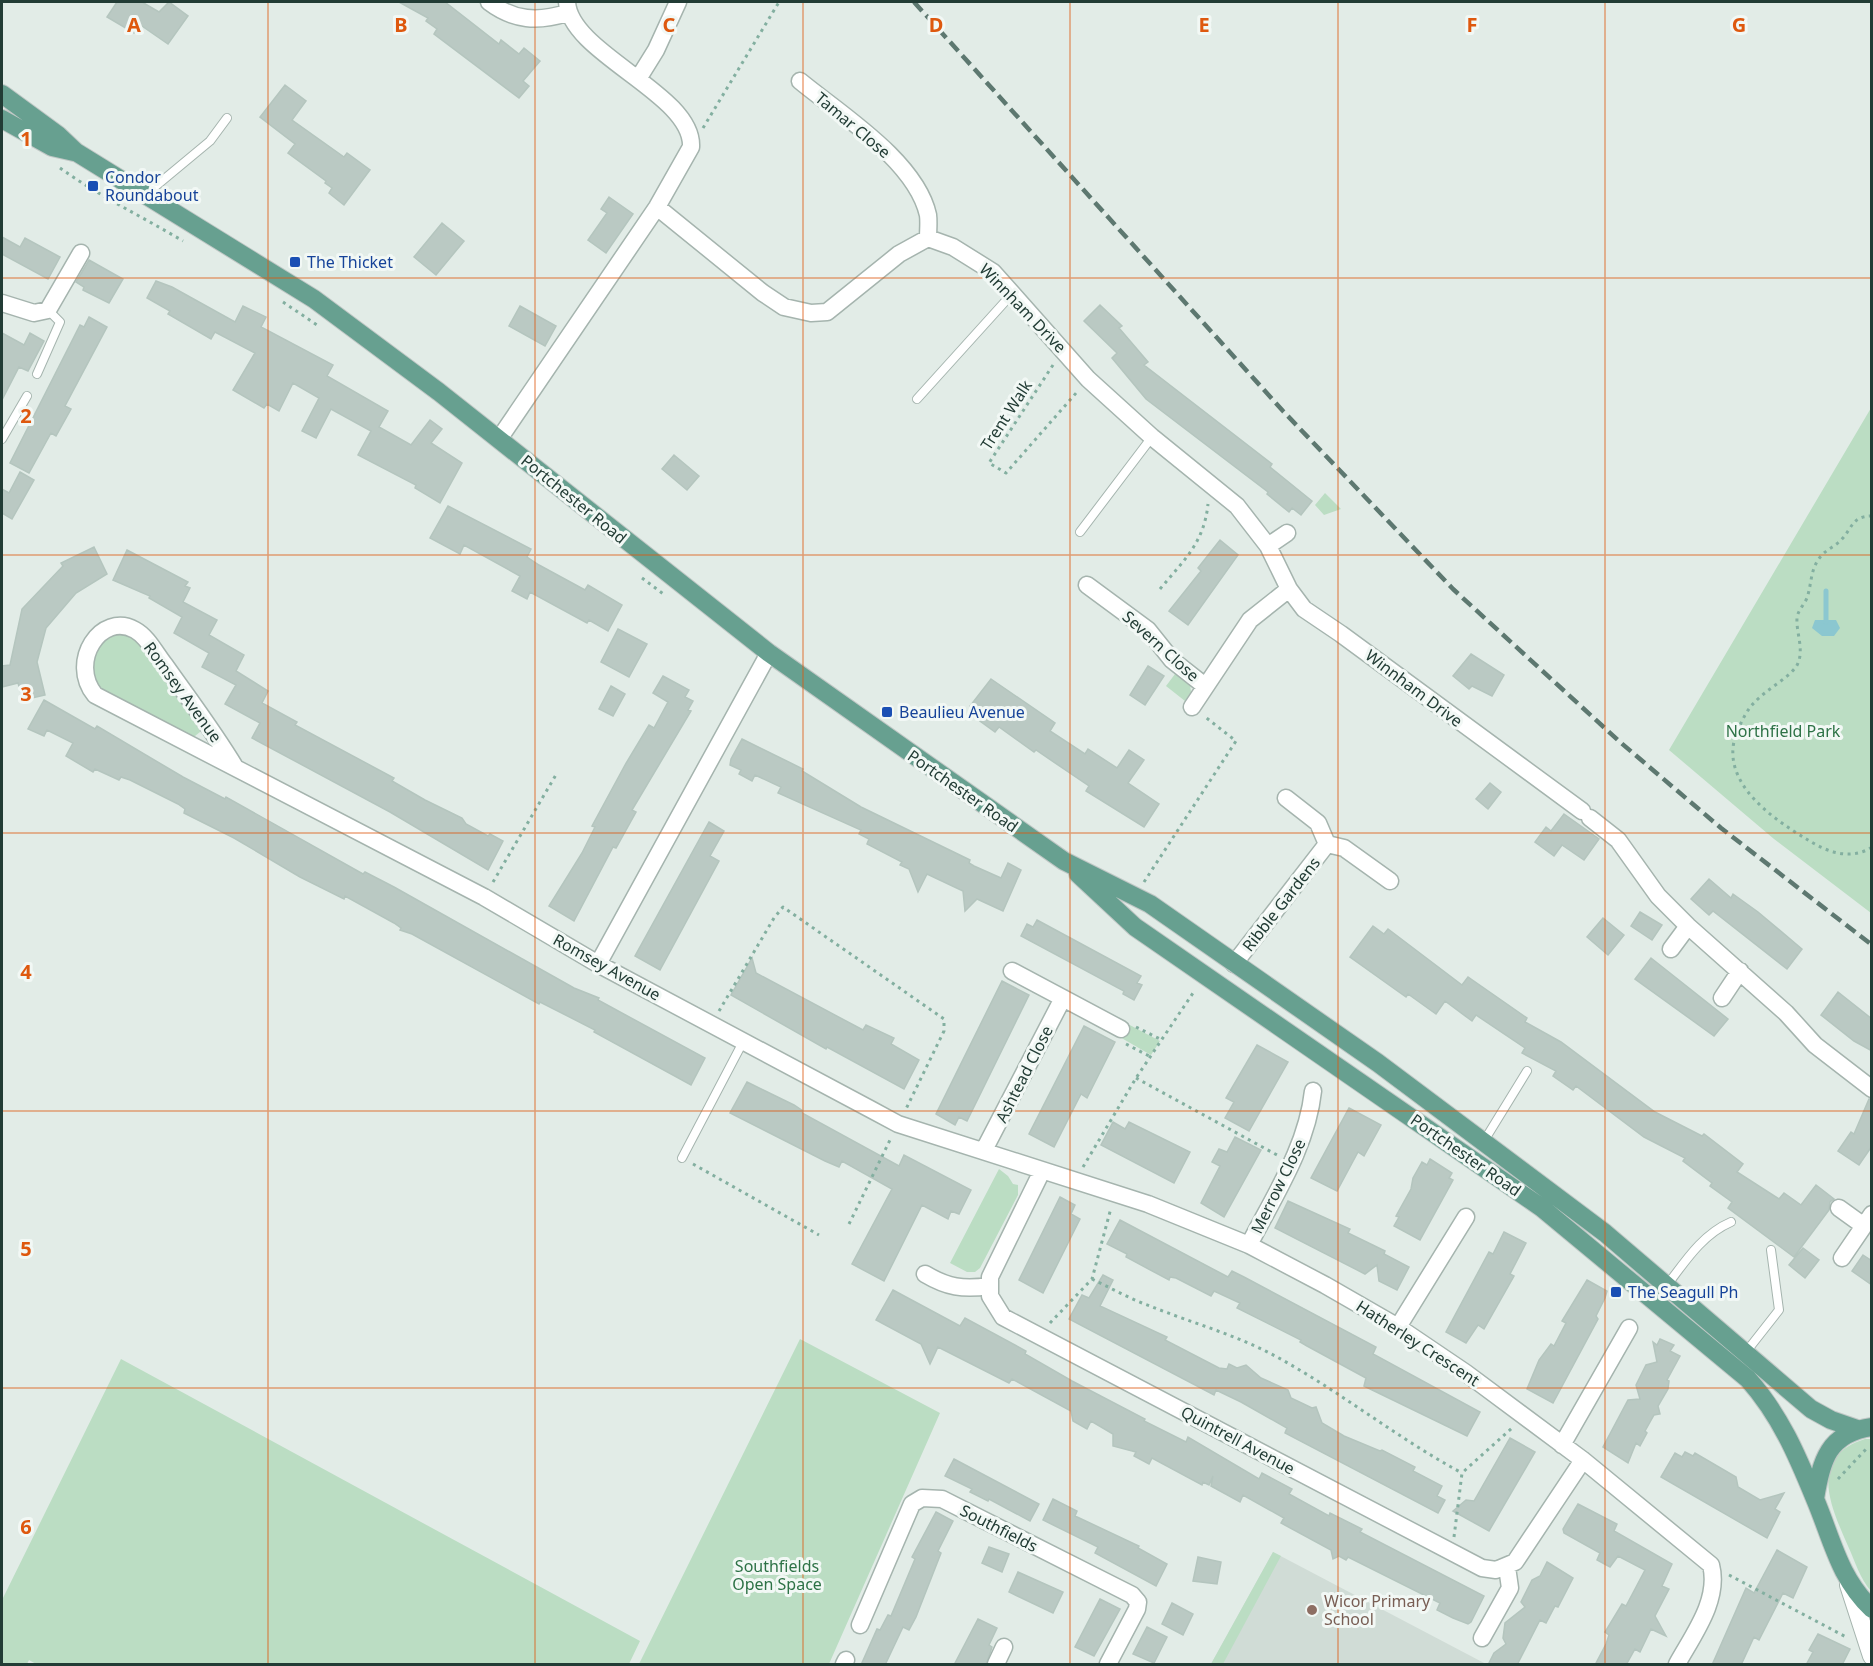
<svg xmlns="http://www.w3.org/2000/svg" width="1873" height="1666" font-family="'Noto Sans',sans-serif">
<rect width="100%" height="100%" fill="#e2ece7"/>
<!-- built -->
<path fill="#d0dcd6" d="M1273,1552L1486,1664H1211Z"/>
<!-- green -->
<path fill="#bbddc3" d="M1871,408V913L1774,839L1669,750Z
M1325,493L1341,509L1324,515L1315,505Z
M116,634H122L136,639L201,724L200,732L195,736H188L98,689C85,669 94,643 116,634Z
M1175,674L1190,684L1191,692L1185,701L1166,686Z
M1126,1023L1160,1041L1151,1055L1118,1036Z
M999,1169L1008,1176L1013,1184L1018,1185V1195L980,1268L975,1272H967L950,1263Z
M800,1339L940,1413L829,1664H639Z
M121,1359L640,1641L629,1664H36L29,1660L27,1664H2V1600Z
M1865,1439H1871V1591C1860,1579 1855,1561 1848,1546C1831,1507 1807,1457 1865,1439Z
M1273,1552L1281,1556L1223,1664H1211Z"/>
<!-- water -->
<path fill="#8bc7d0" d="M1815,620H1836L1840,628L1834,636H1822L1812,628Z"/>
<g fill="none" stroke-linecap="round" stroke-linejoin="round">
<!-- stream -->
<path stroke="#8bc7d0" stroke-width="5" d="M1826,622V591"/>
</g>
<!-- building -->
<path fill="#bac9c3" stroke="#b4c5be" stroke-width="1.5" d="M117,2H142L159,12L169,2L188,16L168,44L139,24L134,33L107,17Z
M399,2H445L499,44L501,40L519,54L524,48L540,61L523,81L529,86L519,98L434,34L437,29L426,21L428,18Z
M285,85L306,101L292,120L344,157L347,153L370,170L344,205L329,193L332,188L325,183L326,181L288,153L295,144L260,117Z
M609,197L633,214L606,253L588,240L607,213L601,209Z
M442,223L464,241L436,275L414,257Z
M2,237L20,247L25,238L60,257L48,279L2,254Z
M89,260L123,279L109,303L83,290L84,287L76,282Z
M156,281L172,287L235,322L243,306L266,317L261,327L333,365L327,376L388,411L379,427L411,445L430,420L442,429L431,443L462,463L440,503L415,488L416,485L358,455L371,431L331,409L316,438L302,431L319,398L293,383L279,411L267,404L264,408L233,390L255,353L215,332L211,339L168,314L170,311L147,298Z
M1100,305L1122,326L1119,328L1148,362L1144,365L1272,464L1270,467L1312,501L1301,515L1292,508L1289,512L1267,494L1268,492L1146,399L1112,358L1117,353L1084,321Z
M520,306L556,326L545,346L509,326Z
M89,317L107,327L65,406L71,409L56,436L51,433L29,473L10,463L80,325L84,327Z
M2,333L24,345L30,333L44,341L28,371L19,367L2,400Z
M674,455L699,476L687,490L662,469Z
M20,472L34,480L12,519L2,513V489L9,493Z
M448,506L531,549L527,557L539,565L585,590L588,585L622,605L608,631L589,620L587,623L530,592L527,599L512,591L520,576L464,545L460,554L430,538Z
M1220,540L1238,555L1188,625L1169,611L1201,571L1198,568Z
M94,547L107,574L76,593L46,628L37,662L45,695L23,700L18,683L2,687V666L10,665L22,609L63,566L61,563Z
M127,550L188,582L185,586L190,588L183,602L217,620L209,635L244,655L236,671L268,691L262,703L297,722L295,725L394,778L392,781L425,800L462,818L466,824L488,836L490,834L503,841L488,870L390,812L252,738L260,723L225,704L236,685L202,667L209,653L174,633L182,617L149,598L150,596L113,580Z
M618,629L647,644L629,677L601,662Z
M1471,654L1504,675L1492,696L1472,686L1469,689L1453,676Z
M1148,666L1164,676L1145,705L1130,695Z
M663,676L689,690L685,697L693,701L688,710L691,711L632,810L636,812L620,841L616,848L613,847L574,921L549,906L582,853L595,827L592,826L625,765L649,725L654,728L668,702L653,693Z
M991,679L1055,723L1050,731L1085,754L1088,749L1117,768L1129,750L1144,760L1128,783L1159,804L1144,827L1086,791L1089,786L1036,750L1034,752L999,727L995,732L980,721L984,716L970,706Z
M611,686L625,694L613,716L599,709Z
M44,700L95,729L97,726L183,777L225,799L226,797L363,874L365,872L394,887L574,988L599,998L598,1000L609,1006L705,1058L691,1085L594,1032L595,1030L540,1002L539,1004L412,934L400,930L401,928L394,923L345,896L344,899L300,877L234,838L184,813L185,809L178,804L130,780L121,777L119,780L95,769L93,772L66,756L73,743L47,730L44,736L28,729Z
M742,739L803,769L802,771L861,807L970,860L969,863L974,866L1001,878L1008,863L1021,870L1003,911L977,899L965,911L963,891L927,874L918,892L909,869L900,865L902,862L867,844L869,839L859,834L861,830L778,793L781,787L755,775L752,781L739,774L741,770L730,765L731,759Z
M1490,783L1501,792L1488,809L1476,799Z
M1564,814L1599,839L1584,860L1562,845L1554,856L1535,842L1546,827L1551,831Z
M709,822L724,831L710,856L719,861L660,970L635,956Z
M1709,879L1731,898L1733,894L1758,912L1802,949L1787,969L1713,911L1709,915L1691,899Z
M1640,912L1662,925L1652,940L1631,926Z
M1603,918L1624,935L1608,955L1587,937Z
M1037,920L1141,976L1137,983L1142,985L1134,1000L1123,994L1124,991L1021,936L1027,924L1033,927Z
M1373,926L1384,934L1388,929L1462,985L1468,977L1527,1018L1525,1022L1561,1042L1655,1112L1702,1136L1704,1134L1743,1164L1737,1172L1779,1199L1784,1193L1801,1205L1816,1185L1834,1199L1830,1202L1829,1210L1794,1257L1728,1208L1732,1202L1710,1186L1712,1183L1683,1161L1685,1158L1644,1137L1576,1086L1573,1090L1553,1076L1556,1071L1522,1053L1525,1048L1476,1015L1472,1021L1445,1001L1436,1014L1408,994L1406,997L1350,957Z
M752,958L756,973L863,1030L866,1025L894,1038L891,1044L919,1060L904,1089L827,1047L826,1049L731,995Z
M1651,958L1728,1019L1714,1036L1635,979Z
M1002,981L1029,995L967,1121L959,1117L955,1125L936,1114Z
M1838,992L1872,1019V1051L1854,1041L1821,1015Z
M1084,1026L1115,1042L1087,1098L1081,1094L1054,1147L1029,1134Z
M1257,1045L1288,1062L1249,1131L1225,1118L1234,1102L1226,1098Z
M747,1082L794,1105L803,1111L802,1113L899,1166L904,1155L971,1190L959,1214L951,1211L948,1219L922,1205L884,1281L852,1264L892,1189L842,1161L839,1167L825,1161L730,1113Z
M1869,1099H1872V1146L1859,1165L1838,1151L1851,1132L1854,1134Z
M1349,1108L1381,1125L1364,1156L1358,1152L1337,1191L1311,1178Z
M1113,1122L1125,1129L1129,1122L1190,1152L1174,1183L1101,1145Z
M1235,1137L1261,1150L1224,1217L1201,1203L1220,1166L1212,1162L1219,1149L1227,1152Z
M1430,1159L1452,1173L1449,1178L1453,1180L1420,1240L1394,1226L1399,1217L1396,1216L1411,1189L1413,1178L1422,1162L1427,1165Z
M1060,1197L1075,1205L1071,1214L1080,1219L1043,1293L1019,1280Z
M1288,1201L1350,1229L1348,1233L1385,1251L1384,1254L1409,1267L1397,1290L1379,1281L1377,1265L1365,1274L1275,1228Z
M1120,1220L1228,1277L1232,1271L1244,1277L1376,1347L1373,1354L1480,1412L1467,1436L1364,1386L1366,1378L1307,1346L1300,1342L1301,1340L1237,1308L1240,1303L1214,1291L1211,1296L1176,1278L1170,1277L1169,1280L1126,1257L1127,1254L1107,1244Z
M1504,1232L1526,1243L1510,1274L1514,1276L1484,1329L1478,1325L1466,1343L1446,1332L1489,1252L1493,1254Z
M1803,1248L1819,1260L1805,1278L1789,1265Z
M1863,1255L1872,1261V1285L1852,1271Z
M1103,1275L1113,1280L1100,1306L1167,1337L1165,1340L1219,1368L1227,1369L1229,1364L1237,1368L1246,1365L1261,1378L1288,1390L1291,1398L1312,1408L1316,1407L1322,1423L1344,1436L1380,1451L1382,1450L1415,1467L1413,1471L1442,1486L1437,1496L1445,1500L1438,1513L1285,1433L1287,1428L1241,1402L1216,1390L1214,1395L1069,1319L1082,1295L1089,1298Z
M1587,1280L1607,1291L1605,1298L1596,1316L1598,1319L1553,1403L1527,1389L1539,1360L1551,1344L1554,1346L1566,1323L1562,1321Z
M893,1290L960,1326L965,1318L1026,1351L1025,1354L1072,1381L1145,1419L1144,1421L1186,1442L1188,1437L1259,1479L1262,1473L1292,1489L1289,1494L1329,1516L1330,1513L1362,1529L1360,1532L1484,1596L1471,1622L1468,1624L1453,1618L1437,1610L1440,1603L1348,1557L1346,1560L1339,1556L1333,1559L1331,1550L1281,1523L1284,1518L1243,1495L1240,1502L1211,1486L1213,1476L1209,1485L1203,1482L1202,1485L1152,1458L1149,1464L1134,1456L1136,1452L1113,1446V1434L1091,1421L1087,1429L1073,1421L1071,1411L1012,1379L1009,1383L938,1347L930,1364L921,1344L876,1320Z
M1660,1339L1674,1345L1670,1351L1680,1356L1667,1380L1669,1381L1668,1389L1658,1406L1660,1414L1654,1415L1645,1431L1647,1433L1640,1446L1636,1443L1628,1463L1603,1447L1628,1400L1640,1399L1636,1385L1646,1365L1657,1362L1653,1342L1657,1345Z
M1510,1438L1535,1452L1489,1531L1453,1511L1466,1500L1474,1501Z
M1685,1452L1693,1456L1695,1453L1736,1477L1738,1487L1760,1500L1784,1493L1775,1509L1780,1512L1767,1538L1661,1477L1675,1453L1682,1457Z
M954,1459L1039,1504L1030,1521L989,1499L988,1501L970,1492L972,1489L945,1476Z
M1053,1499L1077,1511L1075,1516L1139,1546L1138,1548L1167,1564L1156,1586L1095,1553L1098,1547L1043,1520Z
M1578,1504L1617,1524L1614,1531L1672,1564L1662,1586L1669,1589L1655,1616L1666,1636L1651,1629L1640,1652L1635,1649L1626,1665H1595L1606,1644L1609,1635L1605,1632L1622,1604L1626,1606L1645,1570L1618,1556L1610,1567L1597,1560L1600,1553L1564,1533L1563,1529Z
M936,1512L953,1521L938,1551L941,1553L916,1617L909,1630L903,1627L885,1665H861L877,1629L880,1630L888,1615L891,1616L915,1559L912,1557Z
M989,1547L1009,1554L1002,1572L982,1563Z
M1777,1550L1807,1567L1793,1598L1783,1593L1759,1640L1754,1637L1741,1665H1712L1746,1588L1754,1593Z
M1198,1557L1221,1562L1217,1584L1193,1581Z
M1547,1562L1573,1578L1558,1607L1555,1606L1546,1623L1540,1620L1517,1665H1488L1494,1653L1506,1644L1503,1638L1505,1623L1525,1607L1521,1602L1532,1580L1540,1576Z
M1018,1572L1063,1592L1053,1613L1009,1592Z
M1100,1599L1120,1609L1094,1656L1075,1647Z
M1172,1603L1193,1614L1183,1635L1162,1624Z
M978,1619L997,1628L989,1645L992,1647L986,1665H954Z
M1147,1627L1167,1637L1154,1663L1133,1654Z
M1818,1634L1850,1649L1842,1665H1806L1813,1652L1809,1650Z"/>
<g fill="none" stroke-linecap="round" stroke-linejoin="round">
<defs>
<path id="service" d="M145,195L210,141L227,118
M37,374L60,322L48,310
M917,399L1011,295
M2,439L27,396
M1080,532L1152,437
M1484,1141L1527,1071
M682,1158L744,1040
M1668,1284C1686,1260 1703,1234 1731,1222
M1746,1352L1779,1310L1771,1250"/>
<path id="minor" d="M489,2C514,21 538,22 567,13
M638,79L656,50L678,2
M800,81C840,114 916,161 928,215C929,222 928,231 928,238
M657,207L763,293L784,307L811,313L827,312L899,254L928,238L953,247L993,272L1088,379L1152,437L1237,506L1268,546L1289,589L1304,609L1341,634L1582,811
M2,303L34,313L48,310L81,253
M499,439L657,207L691,147C694,94 570,54 567,2
M1268,546L1287,533
M1087,585L1148,630L1172,660L1205,686
M1192,707L1250,620L1289,589
M235,767C214,732 189,699 165,665C156,654 148,637 135,630C101,611 68,662 95,695L484,897L598,964L872,1110L898,1124L1148,1204L1249,1245L1325,1285L1398,1327L1466,1373L1583,1460L1711,1565C1720,1600 1693,1635 1677,1664
M1590,818L1618,840L1658,896L1688,926L1786,1013L1815,1045L1872,1089
M1327,844L1344,848L1390,881
M1671,949L1688,926
M598,964L769,653
M1234,964L1327,844L1318,823L1286,798
M1012,971L1121,1029
M1722,998L1740,971
M984,1150L1063,998
M1042,1171L990,1277V1296L1003,1317L1482,1568L1496,1570L1515,1562L1583,1460
M1839,1208L1864,1226
M1249,1245C1274,1196 1307,1147 1313,1091
M1842,1258L1872,1214
M925,1274C947,1287 963,1290 989,1286
M1398,1327L1466,1217
M1562,1445L1629,1328
M860,1625L912,1504L922,1498L942,1499L1132,1595L1138,1602L1137,1609L1108,1664
M1482,1638L1510,1588L1507,1567
M844,1664L846,1660
M996,1664L1004,1647"/>
<path id="tertiary" d="M1849,1585L1872,1656"/>
<path id="primary" d="M2,94L58,135L76,152L314,299L439,392L769,653L1064,861L1150,904L1378,1063L1605,1233L1811,1409L1831,1420L1857,1429
M2,119L52,147L74,152
M1078,874L1135,927L1542,1208L1748,1379C1780,1415 1797,1455 1815,1499C1832,1539 1839,1578 1872,1609
M1815,1499C1821,1461 1828,1433 1872,1427"/>
</defs>
<!-- service casing -->
<use href="#service" stroke="#a5b4ae" stroke-width="10"/>
<!-- minor casing -->
<use href="#minor" stroke="#a5b4ae" stroke-width="19"/>
<!-- tertiary casing -->
<use href="#tertiary" stroke="#a5b4ae" stroke-width="20"/>
<!-- primary casing -->
<use href="#primary" stroke="#c1c8c6" stroke-width="20"/>
<!-- path -->
<path stroke="#83afa0" stroke-width="3" stroke-dasharray="3 4.5" stroke-linecap="butt" d="M703,128L779,2
M60,168C99,196 141,216 183,241
M283,302L317,325
M1053,365L989,463L1006,473L1077,392
M1872,516C1852,516 1853,527 1842,539C1836,546 1827,549 1821,556C1810,569 1812,583 1807,598C1804,605 1798,610 1797,618C1796,632 1804,649 1798,663C1794,675 1765,690 1755,702C1748,708 1744,717 1740,725C1713,777 1768,816 1808,840C1827,852 1851,861 1872,847
M642,578L666,596
M1160,589C1184,560 1204,543 1208,504
M493,882L557,773
M1144,882L1236,741L1204,716
M719,1011L774,918L783,907L944,1019V1031L905,1111
M1136,1027L1162,1040
M1126,1044L1151,1057
M1136,1078L1277,1155
M693,1164L819,1235
M1083,1167L1136,1078L1195,990
M849,1224L891,1138
M1092,1279C1111,1288 1130,1299 1150,1306C1192,1323 1237,1335 1277,1357C1341,1392 1397,1438 1462,1473
M1050,1323L1092,1279L1111,1208
M1838,1479L1868,1447
M1454,1537L1462,1473L1512,1428
M1729,1575L1848,1638"/>
<!-- service -->
<use href="#service" stroke="#fff" stroke-width="8"/>
<!-- minor -->
<use href="#minor" stroke="#fff" stroke-width="16"/>
<!-- tertiary -->
<use href="#tertiary" stroke="#fff" stroke-width="18"/>
<!-- primary -->
<use href="#primary" stroke="#67a090" stroke-width="18"/>
<!-- rail -->
<path stroke="#5d7870" stroke-width="4.5" stroke-dasharray="12 6" stroke-linecap="butt" d="M914,2L1283,411L1453,589L1620,742L1721,828L1872,945"/>
</g>
<!-- grid -->
<path fill="none" stroke="#de580e" stroke-width="1.5" stroke-opacity="0.55" d="M268,2V1664M535,2V1664M803,2V1664M1070,2V1664M1338,2V1664M1605,2V1664M2,278H1872M2,555H1872M2,833H1872M2,1111H1872M2,1388H1872"/>
<!-- markers -->
<g fill="#1a4fb4" stroke="#f2f8f5" stroke-width="2">
<rect x="87" y="180" width="12" height="12" rx="3"/>
<rect x="289" y="256" width="12" height="12" rx="3"/>
<rect x="881" y="706" width="12" height="12" rx="3"/>
<rect x="1610" y="1286" width="12" height="12" rx="3"/>
</g>
<circle fill="#8d6e63" stroke="#f2f8f5" stroke-width="2" cx="1312" cy="1610" r="6"/>
<g text-anchor="middle" stroke-width="6" stroke-linejoin="round" paint-order="stroke">
<!-- street labels -->
<g font-size="16" fill="#223c35" stroke="#f2f8f5">
<text transform="translate(853 125) rotate(40)" y="6">Tamar Close</text>
<text transform="translate(1023 308) rotate(46)" y="6">Winnham Drive</text>
<text transform="translate(1006 415) rotate(-57)" y="6">Trent Walk</text>
<text transform="translate(574 499) rotate(39)" y="6">Portchester Road</text>
<text transform="translate(1161 646) rotate(42)" y="6">Severn Close</text>
<text transform="translate(1414 688) rotate(37)" y="6">Winnham Drive</text>
<text transform="translate(183 692) rotate(54)" y="6">Romsey Avenue</text>
<text transform="translate(963 791) rotate(35)" y="6">Portchester Road</text>
<text transform="translate(1281 904) rotate(-52)" y="6">Ribble Gardens</text>
<text transform="translate(607 967) rotate(29)" y="6">Romsey Avenue</text>
<text transform="translate(1024 1074) rotate(-63)" y="6">Ashtead Close</text>
<text transform="translate(1466 1155) rotate(35)" y="6">Portchester Road</text>
<text transform="translate(1278 1186) rotate(-64)" y="6">Merrow Close</text>
<text transform="translate(1418 1343) rotate(33)" y="6">Hatherley Crescent</text>
<text transform="translate(1238 1440) rotate(28)" y="6">Quintrell Avenue</text>
<text transform="translate(999 1528) rotate(27)" y="6">Southfields</text>
</g>
<!-- transit labels -->
<g font-size="16" fill="#164399" stroke="#f2f8f5" text-anchor="start">
<text x="105" y="183">Condor<tspan x="105" dy="18">Roundabout</tspan></text>
<text x="307" y="268">The Thicket</text>
<text x="899" y="718">Beaulieu Avenue</text>
<text x="1628" y="1298">The Seagull Ph</text>
</g>
<!-- park labels -->
<g font-size="16" fill="#2d7246" stroke="#f2f8f5">
<text x="1783" y="737">Northfield Park</text>
<text x="777" y="1572">Southfields<tspan x="777" dy="18">Open Space</tspan></text>
</g>
<!-- education labels -->
<g font-size="16" fill="#785e54" stroke="#f2f8f5" text-anchor="start">
<text x="1324" y="1607">Wicor Primary<tspan x="1324" dy="18">School</tspan></text>
</g>
</g>
<g font-size="20" text-anchor="middle" font-weight="bold" fill="#de580e" stroke="#f2f8f5" stroke-width="6" stroke-linejoin="round" paint-order="stroke">
<text x="134" y="32">A</text>
<text x="401" y="32">B</text>
<text x="669" y="32">C</text>
<text x="936" y="32">D</text>
<text x="1204" y="32">E</text>
<text x="1472" y="32">F</text>
<text x="1739" y="32">G</text>
<text x="26" y="146">1</text>
<text x="26" y="423">2</text>
<text x="26" y="701">3</text>
<text x="26" y="979">4</text>
<text x="26" y="1256">5</text>
<text x="26" y="1534">6</text>
</g>
<!-- border -->
<rect width="1873" height="1666" fill="none" stroke="#223c35" stroke-width="6"/>
</svg>
